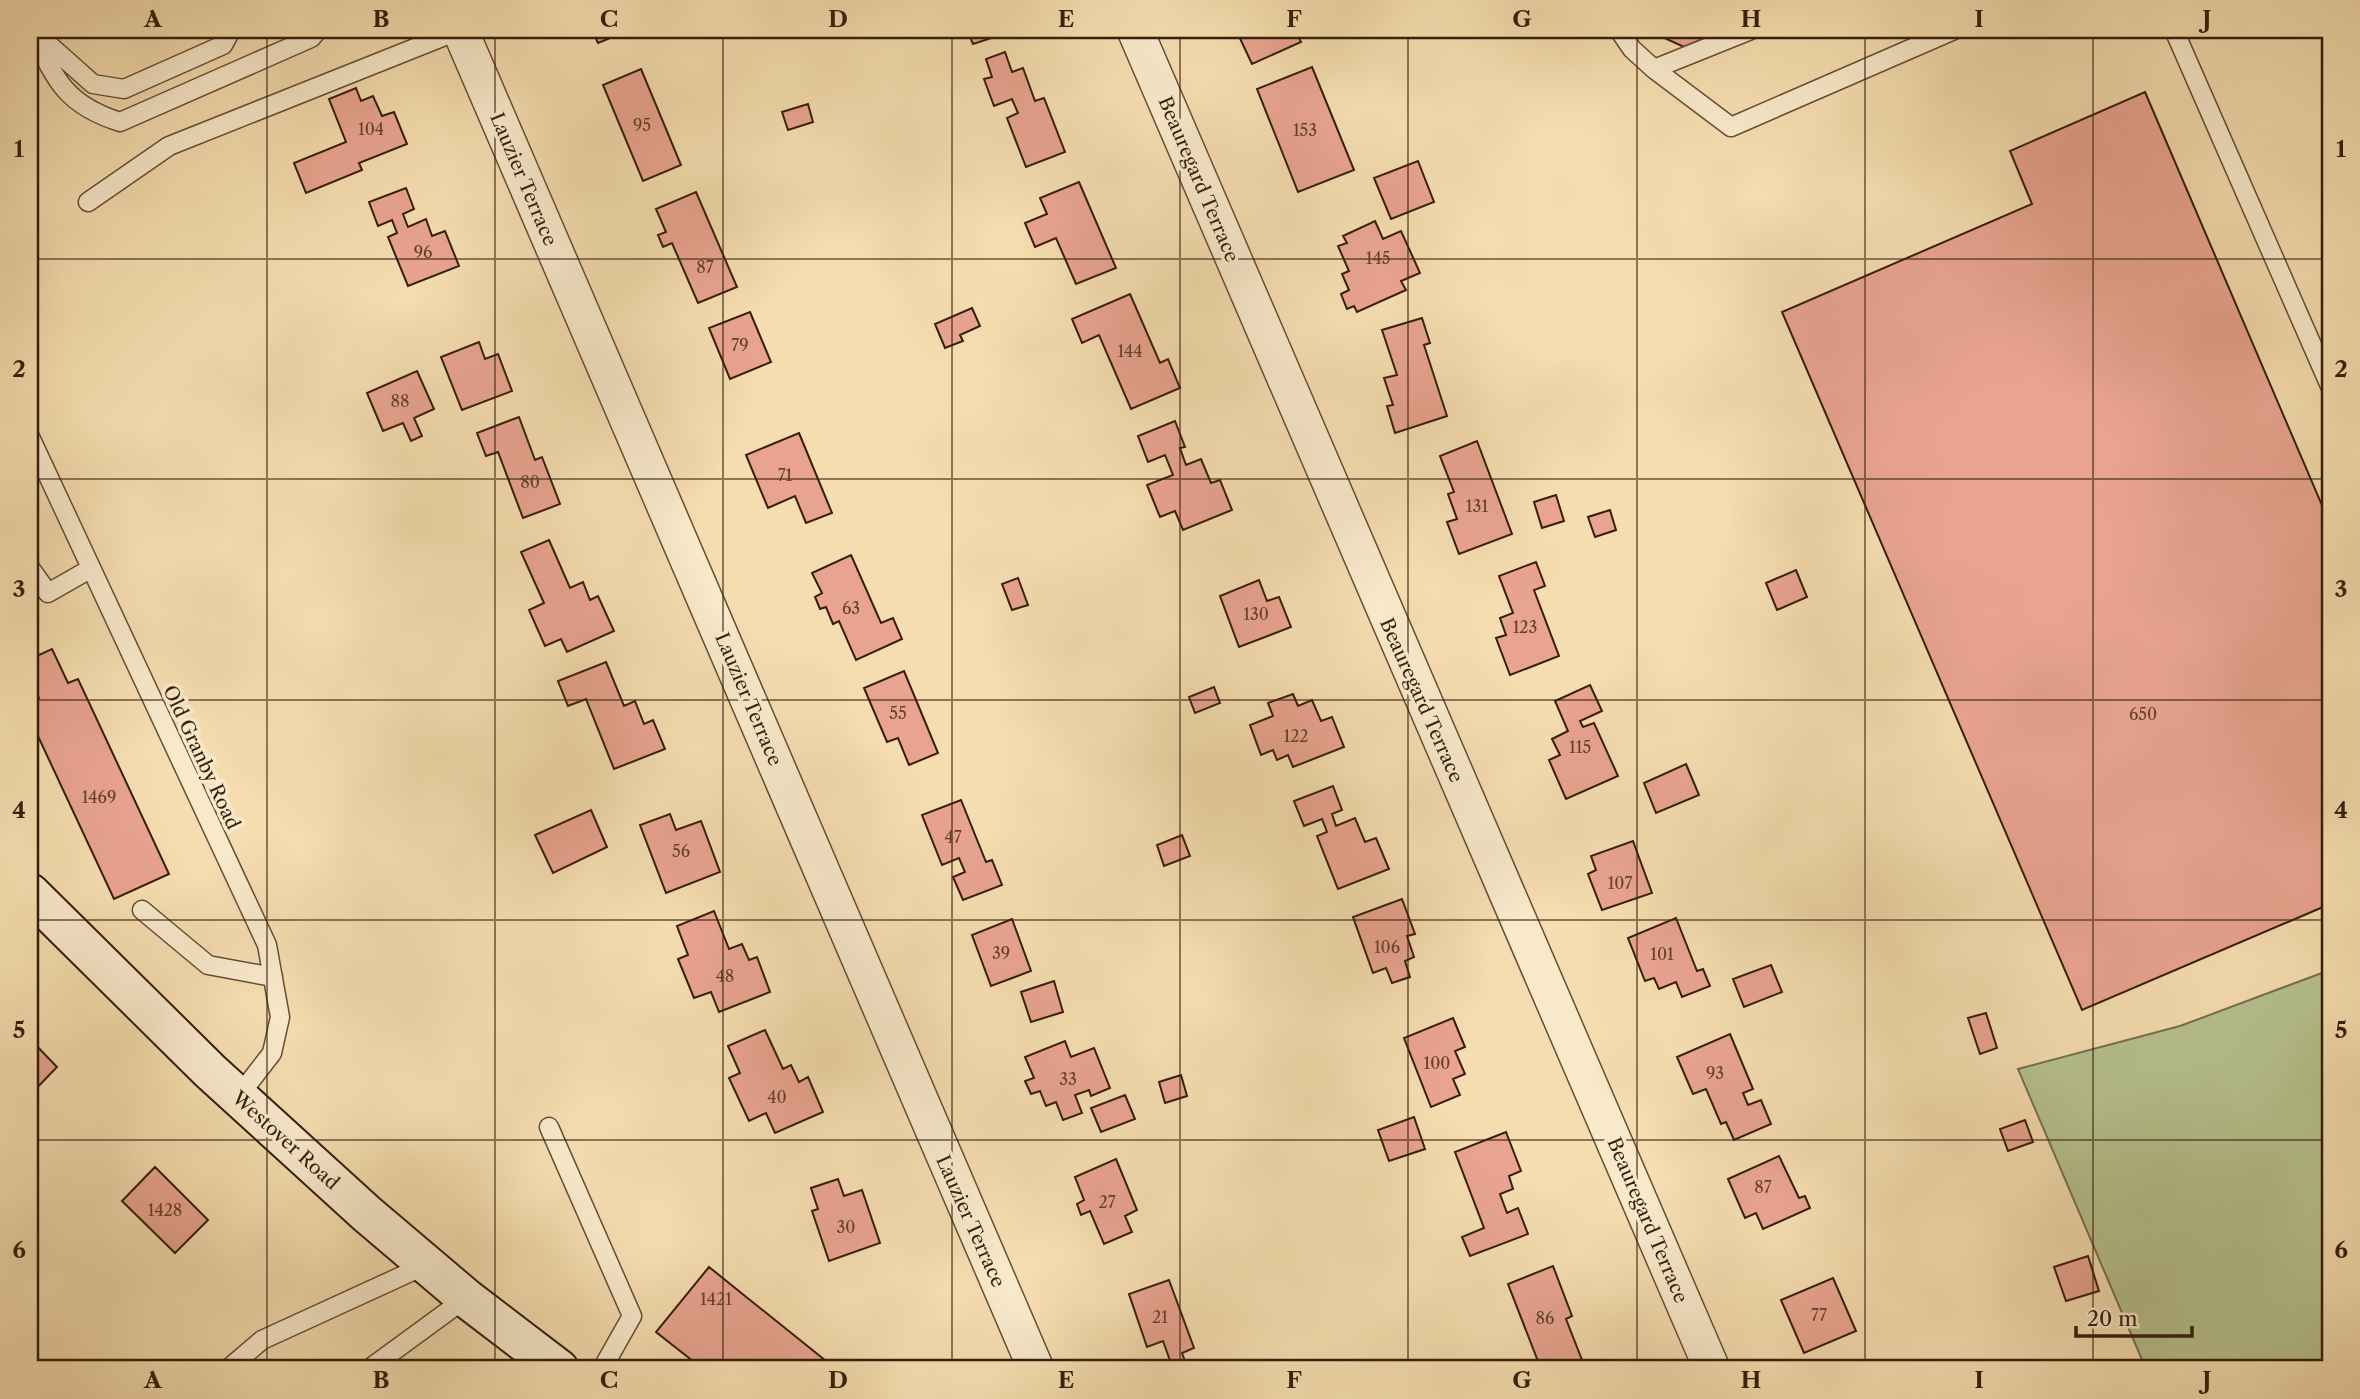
<svg xmlns="http://www.w3.org/2000/svg" width="2360" height="1399" font-family="'Libre Caslon Text',serif">
<rect width="100%" height="100%" fill="#f5ddaf"/>
<filter id="stains"><feTurbulence type="fractalNoise" baseFrequency=".00286" numOctaves="4"/><feColorMatrix values="0 0 0 0 .2 0 0 0 0 .09 0 0 0 0 .02 0 0 0 .5 -.17"/></filter>
<radialGradient id="worn" r=".72"><stop offset=".6" stop-color="#630" stop-opacity="0"/><stop offset="1" stop-color="#630" stop-opacity=".3"/></radialGradient>
<!-- green -->
<path fill="#b6c28f" stroke="#76704d" stroke-width="2" d="M2330,970V1369H2146L2018,1069L2180,1026Z"/>
<!-- building -->
<path fill="#e9a491" stroke="#351e0b" stroke-width="2" d="M592,30H630L598,43Z
M967,30H1016L973,44Z
M1236,30H1295L1301,42L1252,64Z
M1647,30H1725L1684,47Z
M1005,52L1012,72L1023,68L1035,101L1044,98L1065,152L1026,167L1007,118L1018,113L1012,99L994,106L984,79L992,77L986,59Z
M1312,67L1354,170L1298,192L1257,89Z
M641,69L681,165L643,181L603,85Z
M356,88L361,101L373,96L382,116L394,112L407,144L359,163L362,170L306,193L294,163L346,142L329,99Z
M2145,92L2330,524V904L2082,1010L1782,312L2032,204L2010,151Z
M808,104L813,122L788,130L782,112Z
M1418,161L1434,202L1391,219L1374,178Z
M1079,182L1116,268L1076,284L1056,238L1035,247L1025,223L1047,214L1040,198Z
M406,188L414,209L403,214L408,227L426,219L432,236L445,231L459,266L408,286L388,237L397,233L392,220L378,226L369,202Z
M696,192L737,287L698,303L672,243L663,247L658,235L666,232L656,209Z
M1375,221L1383,239L1401,231L1420,273L1401,281L1406,290L1357,312L1354,306L1347,309L1341,294L1349,290L1342,274L1349,271L1338,246L1347,243L1343,236Z
M1130,294L1160,363L1168,359L1180,388L1131,409L1099,335L1082,343L1072,319Z
M972,308L980,326L960,335L963,341L945,348L935,324Z
M750,312L771,362L730,379L709,328Z
M1422,318L1430,343L1424,345L1447,416L1395,433L1387,406L1393,405L1384,378L1397,375L1382,330Z
M479,342L485,359L498,354L512,391L462,410L441,357Z
M417,371L434,409L414,418L422,436L411,441L403,423L383,431L367,393Z
M519,417L535,460L542,457L560,504L523,518L498,452L486,456L477,433Z
M1175,421L1185,447L1180,448L1186,465L1201,459L1211,483L1220,480L1232,510L1183,530L1175,511L1160,517L1147,485L1173,475L1165,455L1148,462L1138,436Z
M799,433L832,513L806,523L795,496L768,508L746,455Z
M1477,441L1512,534L1459,554L1447,522L1457,519L1448,494L1454,492L1440,456Z
M1556,495L1564,521L1542,528L1534,502Z
M1610,510L1616,530L1595,537L1588,517Z
M549,540L570,588L583,582L590,600L598,596L614,631L567,652L561,639L545,646L529,610L544,603L521,552Z
M851,555L881,623L893,618L902,639L856,660L839,621L833,624L826,607L820,609L815,597L822,593L812,573Z
M1536,562L1545,586L1534,590L1559,656L1510,675L1496,638L1506,635L1500,618L1513,613L1499,576Z
M1796,570L1807,597L1777,610L1766,583Z
M1018,578L1028,605L1012,610L1002,584Z
M1259,580L1267,601L1279,597L1291,627L1239,647L1220,596Z
M52,649L68,683L78,679L169,874L114,899L30,719V703L39,698L30,677V659Z
M606,662L624,706L635,701L644,724L653,720L665,749L614,769L586,699L568,706L558,681Z
M904,671L938,753L909,765L898,738L887,742L864,688Z
M1590,685L1602,711L1580,721L1583,727L1594,723L1618,776L1566,799L1549,760L1560,755L1552,739L1568,731L1555,701Z
M1214,687L1220,703L1195,713L1189,697Z
M1293,694L1298,706L1312,700L1321,721L1332,717L1344,747L1293,767L1288,755L1277,760L1273,750L1261,755L1250,725L1273,716L1268,703Z
M1686,764L1699,795L1656,813L1644,783Z
M1333,786L1342,810L1332,814L1336,826L1355,818L1365,842L1376,838L1389,869L1338,889L1317,836L1327,832L1322,819L1304,826L1294,801Z
M961,800L986,862L992,860L1002,885L963,900L953,877L965,872L959,858L942,865L922,815Z
M591,810L607,847L553,873L535,835Z
M670,814L676,830L701,821L720,872L666,893L640,825Z
M1182,835L1190,856L1164,866L1157,845Z
M1633,841L1652,893L1602,910L1588,874L1596,870L1591,856Z
M1402,899L1415,934L1407,936L1414,957L1405,961L1410,977L1392,983L1386,968L1373,973L1353,917Z
M714,911L729,949L742,944L749,960L757,957L770,992L719,1012L711,992L694,998L678,959L688,955L677,926Z
M1676,918L1697,971L1703,969L1710,986L1682,997L1676,982L1659,989L1654,978L1645,981L1628,938Z
M1012,919L1031,971L991,986L972,935Z
M1771,965L1782,992L1744,1007L1733,979Z
M1054,981L1063,1012L1031,1022L1021,992Z
M1986,1013L1997,1048L1980,1054L1968,1018Z
M1453,1018L1465,1047L1455,1051L1465,1074L1453,1079L1460,1095L1431,1107L1404,1038Z
M765,1030L783,1069L791,1065L799,1082L808,1077L823,1112L775,1133L766,1113L749,1121L729,1078L740,1073L728,1046Z
M1730,1034L1753,1089L1743,1093L1748,1105L1761,1100L1771,1124L1734,1140L1726,1122L1721,1124L1706,1089L1693,1094L1677,1057Z
M30,1039L57,1067L30,1095Z
M1065,1041L1071,1057L1094,1048L1110,1088L1091,1096L1089,1090L1075,1095L1082,1113L1063,1120L1056,1102L1046,1106L1040,1091L1031,1094L1025,1081L1034,1078L1025,1057Z
M1181,1075L1187,1096L1165,1103L1159,1082Z
M1125,1095L1135,1119L1101,1132L1091,1108Z
M1414,1117L1425,1149L1389,1161L1378,1130Z
M2025,1120L2033,1142L2008,1151L2000,1129Z
M1506,1132L1521,1171L1509,1176L1513,1189L1500,1194L1507,1213L1518,1208L1528,1234L1470,1256L1462,1237L1484,1228L1455,1152Z
M1779,1156L1799,1198L1805,1196L1810,1208L1763,1229L1756,1213L1745,1218L1728,1179Z
M1116,1159L1137,1210L1125,1216L1132,1232L1104,1244L1090,1211L1081,1215L1077,1204L1084,1200L1075,1177Z
M155,1167L208,1220L175,1253L122,1201Z
M838,1179L844,1196L862,1190L880,1243L829,1261L812,1211L818,1209L811,1188Z
M2088,1256L2099,1291L2066,1301L2054,1267Z
M1553,1266L1572,1316L1566,1319L1582,1360L1557,1369H1541L1508,1284Z
M709,1267L836,1369H703L656,1332Z
M1833,1278L1856,1331L1804,1353L1781,1300Z
M1169,1280L1194,1348L1182,1353L1188,1369H1173L1163,1341L1147,1347L1129,1294Z"/>
<g fill="none" stroke-linecap="round" stroke-linejoin="round">
<defs>
<path id="service" d="M32,30C55,79 64,104 120,122L311,38L318,30
M1619,30L1632,49L1654,69L1751,30
M2174,30L2330,386
M38,35L93,84L124,89L223,45L231,30
M1654,69L1731,127L1954,30
M88,202L169,146L460,30
M30,437L267,945L280,1017L272,1053L238,1097
M30,568L48,593L90,569
M142,910L208,965L273,977
M549,1127L632,1316L602,1369
M228,1369L262,1340L428,1264
M369,1369L466,1298"/>
<path id="minor" d="M460,30L1036,1369
M1135,30L1712,1369"/>
<path id="secondary" d="M30,893L210,1071L367,1214L466,1298L559,1369"/>
</defs>
<!-- service casing -->
<use href="#service" stroke="#654e34" stroke-width="21"/>
<!-- minor casing -->
<use href="#minor" stroke="#654e34" stroke-width="38"/>
<!-- secondary casing -->
<use href="#secondary" stroke="#351e0b" stroke-width="42"/>
<!-- service -->
<use href="#service" stroke="#f8e9cb" stroke-width="18"/>
<!-- minor -->
<use href="#minor" stroke="#f8e9cb" stroke-width="35"/>
<!-- secondary -->
<use href="#secondary" stroke="#f8e9cb" stroke-width="38"/>
</g>
<!-- grid -->
<path fill="none" stroke="#351e0b" stroke-width="2" stroke-opacity="0.55" d="M267,30V1369M495,30V1369M723,30V1369M952,30V1369M1180,30V1369M1408,30V1369M1637,30V1369M1865,30V1369M2093,30V1369M30,259H2330M30,479H2330M30,700H2330M30,920H2330M30,1140H2330"/>
<g text-anchor="middle" stroke-width="7" stroke-linejoin="round" paint-order="stroke">
<!-- number labels -->
<g font-size="16" fill="#62402c">
<text x="642" y="131">95</text>
<text x="371" y="135">104</text>
<text x="1305" y="136">153</text>
<text x="423" y="258">96</text>
<text x="1378" y="264">145</text>
<text x="705" y="273">87</text>
<text x="740" y="351">79</text>
<text x="1130" y="357">144</text>
<text x="400" y="407">88</text>
<text x="785" y="481">71</text>
<text x="530" y="488">80</text>
<text x="1477" y="512">131</text>
<text x="851" y="614">63</text>
<text x="1256" y="620">130</text>
<text x="1525" y="633">123</text>
<text x="898" y="719">55</text>
<text x="2143" y="720">650</text>
<text x="1296" y="742">122</text>
<text x="1580" y="753">115</text>
<text x="99" y="803">1469</text>
<text x="953" y="843">47</text>
<text x="681" y="857">56</text>
<text x="1620" y="889">107</text>
<text x="1387" y="953">106</text>
<text x="1001" y="959">39</text>
<text x="1662" y="960">101</text>
<text x="725" y="982">48</text>
<text x="1437" y="1069">100</text>
<text x="1715" y="1079">93</text>
<text x="1068" y="1085">33</text>
<text x="777" y="1103">40</text>
<text x="1763" y="1193">87</text>
<text x="1107" y="1208">27</text>
<text x="165" y="1216">1428</text>
<text x="846" y="1233">30</text>
<text x="716" y="1305">1421</text>
<text x="1819" y="1321">77</text>
<text x="1160" y="1323">21</text>
<text x="1545" y="1324">86</text>
</g>
<!-- street labels -->
<g font-size="19" fill="#351e0b" stroke="#f8e9cb">
<text transform="translate(524 179) rotate(67)" y="7">Lauzier Terrace</text>
<text transform="translate(1199 179) rotate(67)" y="7">Beauregard Terrace</text>
<text transform="translate(749 699) rotate(67)" y="7">Lauzier Terrace</text>
<text transform="translate(1422 700) rotate(66)" y="7">Beauregard Terrace</text>
<text transform="translate(202 757) rotate(65)" y="7">Old Granby Road</text>
<text transform="translate(286 1140) rotate(42)" y="7">Westover Road</text>
<text transform="translate(1648 1220) rotate(67)" y="7">Beauregard Terrace</text>
<text transform="translate(971 1221) rotate(66)" y="7">Lauzier Terrace</text>
</g>
</g>
<!-- margin -->
<rect width="2360" height="1399" fill="none" stroke="#f5ddaf" stroke-width="77"/>
<!-- scale -->
<path d="M2076 1326v10h116v-10" fill="none" stroke="#351e0b" stroke-width="3.5"/>
<text x="2087" y="1326" font-size="21" fill="#351e0b" stroke="#f8e9cb" stroke-width="5" paint-order="stroke">20 m</text>
<rect x="38" y="38" width="2284" height="1322" fill="none" stroke="#351e0b" stroke-width="2.5"/>
<g font-size="23" text-anchor="middle" font-weight="bold" fill="#351e0b">
<text x="153" y="27">A</text>
<text x="381" y="27">B</text>
<text x="609" y="27">C</text>
<text x="838" y="27">D</text>
<text x="1066" y="27">E</text>
<text x="1294" y="27">F</text>
<text x="1522" y="27">G</text>
<text x="1751" y="27">H</text>
<text x="1979" y="27">I</text>
<text x="2207" y="27">J</text>
<text x="19" y="157">1</text>
<text x="2341" y="157">1</text>
<text x="19" y="377">2</text>
<text x="2341" y="377">2</text>
<text x="19" y="597">3</text>
<text x="2341" y="597">3</text>
<text x="19" y="818">4</text>
<text x="2341" y="818">4</text>
<text x="19" y="1038">5</text>
<text x="2341" y="1038">5</text>
<text x="19" y="1258">6</text>
<text x="2341" y="1258">6</text>
<text x="153" y="1388">A</text>
<text x="381" y="1388">B</text>
<text x="609" y="1388">C</text>
<text x="838" y="1388">D</text>
<text x="1066" y="1388">E</text>
<text x="1294" y="1388">F</text>
<text x="1522" y="1388">G</text>
<text x="1751" y="1388">H</text>
<text x="1979" y="1388">I</text>
<text x="2207" y="1388">J</text>
</g>
<rect width="100%" height="100%" filter="url(#stains)"/>
<rect width="100%" height="100%" fill="url(#worn)"/>
</svg>
